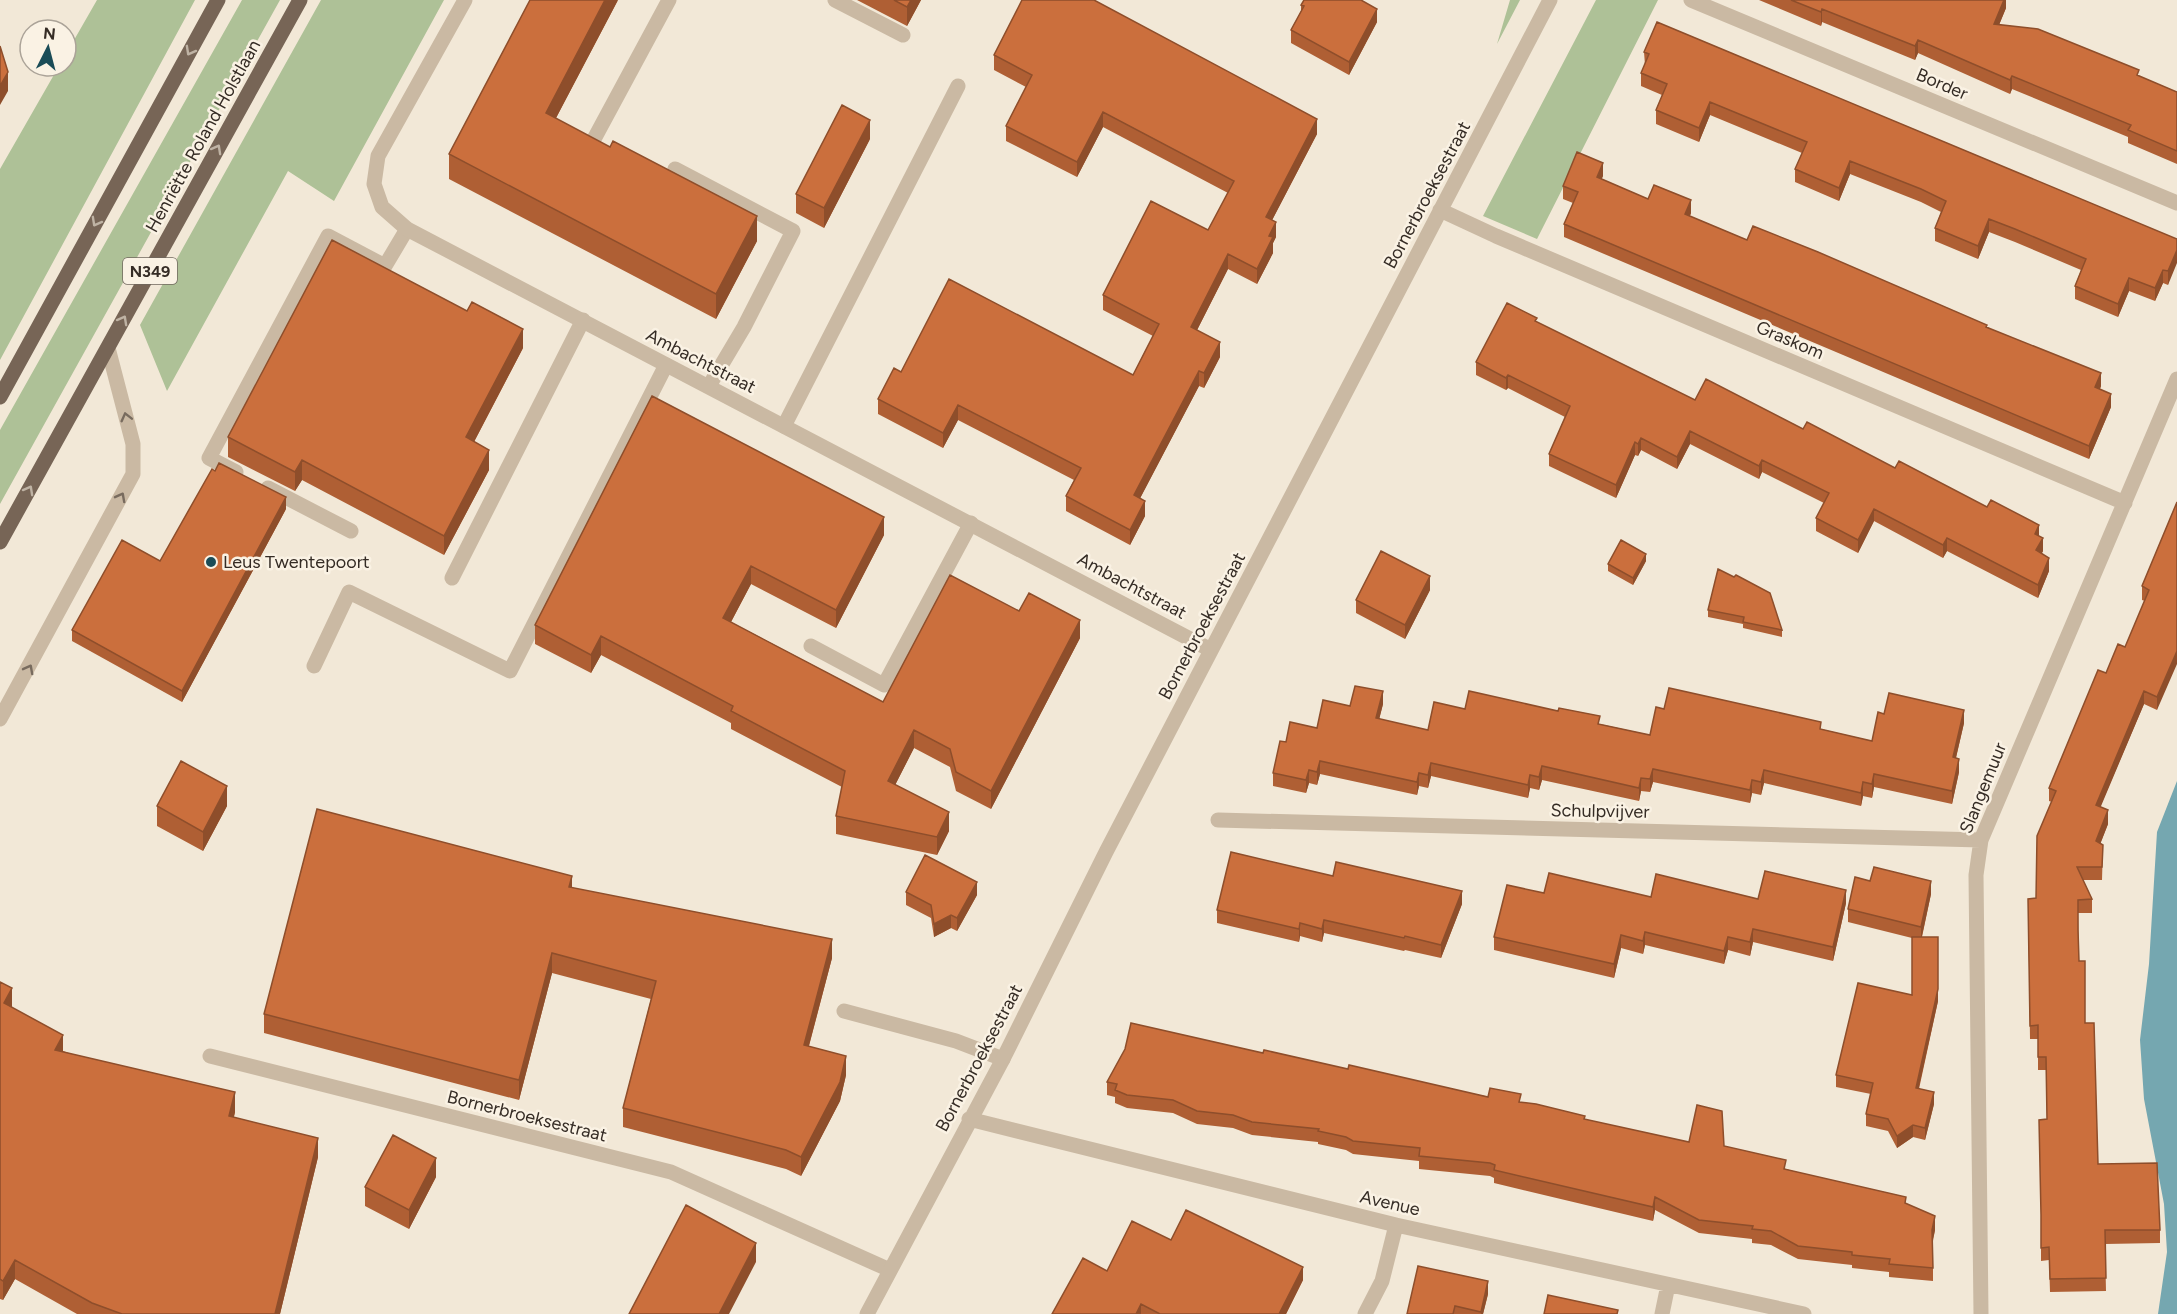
<svg xmlns="http://www.w3.org/2000/svg" width="2177" height="1314" font-family="Figtree,sans-serif">
<rect width="100%" height="100%" fill="#f2e8d7"/>
<!-- green -->
<path fill="#aec197" d="M97,0H195L0,360V169L59,66H66V54Z
M242,0H280L0,504V430Z
M321,0H444L334,201L288,171L167,391L140,325Z
M1510,0H1520L1497,44Z
M1596,0H1658L1537,239L1483,216Z"/>
<!-- water -->
<path fill="#75a7b0" d="M2177,781V1314H2158L2167,1252L2164,1204L2144,1099L2140,1040L2149,964L2157,832Z"/>
<g fill="none" stroke-linecap="round" stroke-linejoin="round">
<!-- service -->
<path stroke="#cab9a3" stroke-width="15" d="M835,0L903,35
M593,141L669,0
M675,169L793,231L744,327L709,386
M784,426L958,86
M236,472L209,458L328,236L385,266L407,229
M268,488L351,531
M452,578L583,320
M811,646L884,685L971,523
M314,666L349,592L510,671L666,365
M0,719L133,474V444L108,348
M844,1011L956,1041L1003,1059
M210,1056L671,1172L890,1270"/>
<!-- minor -->
<path stroke="#cab9a3" stroke-width="15" d="M465,0L378,156L374,184L382,207L407,229L1211,650
M1691,0L2177,203
M1440,210L1496,236L2125,503
M1218,820L1981,840
M969,1119L1396,1225L1804,1314
M867,1314L1003,1059L1106,852L1550,0
M1365,1314L1382,1281L1396,1225
M1662,1314L1668,1285
M1981,1314L1976,875L1981,840L2177,379"/>
<!-- primary -->
<path stroke="#776556" stroke-width="15" d="M0,397L218,0
M0,542L300,0"/>
</g>
<!-- wall -->
<path fill="#af5f34" d="M618,0L556,118L757,241L716,319L449,179V154Z
M857,0H921L907,26Z
M1759,0H2006V8L1999,25L2139,76L2177,92V164L2128,143V137L2012,89L2010,94L1918,53L1915,60L1822,22L1821,26Z
M1301,5L1377,22L1349,75L1291,43V30L1301,11Z
M1644,52L2177,239L2168,285L2163,283L2155,301L2129,291L2118,317L2075,299V286L2081,270L2015,242L1989,232L1978,259L1935,241V228L1941,212L1921,202L1850,174L1839,201L1795,182V169L1802,153L1710,115L1699,142L1656,124V110L1662,95L1641,86V73L1645,65Z
M994,55L1317,134L1272,220L1276,237L1273,243V253L1257,284L1228,269L1197,330L1220,357L1204,388L1199,386L1140,498L1145,516L1130,545L1066,511V496L1074,480L958,420L943,448L878,414V399L901,372L1133,375L1153,336L1103,310V295L1208,230L1228,193L1103,127L1077,177L1006,141V126L1026,87L994,70Z
M870,139L824,228L796,213V194Z
M1603,176L1601,179L1648,199L1691,213L1690,216L1747,240L1987,327L2101,386L2100,389L2111,407L2089,459L1564,237V224L1573,203L1563,199V186Z
M1537,322L1695,400L1803,429L1895,468L2039,537L2043,551L2042,553L2049,571L2038,598L1947,551L1943,558L1874,521L1858,553L1816,531V518L1824,503L1762,472L1759,479L1690,444L1677,469L1641,450L1638,456L1635,455L1616,498L1549,466V454L1565,417L1508,388L1506,390L1476,375V362Z
M523,348L474,442L489,470L444,555L302,480L295,491L228,457V437Z
M652,396L884,535L836,628L751,584L731,622L883,702L1019,611L1080,638L991,809L956,791L950,767L914,748L895,785L949,831L937,855L836,834V816L842,787L731,729V723L601,655L591,673L535,644V625Z
M2177,502L2157,710L2144,704L2100,807L2108,824L2100,844L2103,845L2102,880H2083L2092,899V913H2078L2079,961L2098,1164L2160,1230V1243L2105,1244L2106,1291L2050,1292L2049,1260L2041,1261V1228L2047,1119L2046,1070H2038V1039H2030L2028,899L2036,898L2052,802L2049,801V788L2106,673L2125,647L2145,601L2142,600V586Z
M286,509L182,702L72,641V630L160,561Z
M1646,561L1633,585L1608,571V564Z
M1718,569L1782,630V637L1743,628V624L1708,617V610Z
M1430,590L1405,639L1356,613V600Z
M1383,704L1379,719L1428,730L1465,709L1600,724L1650,735L1664,709L1821,729L1872,741L1884,714L1964,723L1956,758L1959,772L1952,804L1874,787L1872,798L1863,796L1861,806L1764,783L1761,795L1752,793L1750,803L1653,782L1650,792L1641,791L1639,801L1542,780L1539,790L1530,788L1528,798L1431,776L1428,788L1419,786L1417,795L1320,774L1317,785L1309,783L1306,793L1273,786V773L1286,742L1317,728L1350,706Z
M157,806H227L203,851L157,826Z
M1333,876L1462,904L1441,958L1405,950L1404,951L1324,933L1322,942L1300,936L1299,942L1217,923V910Z
M1870,881L1931,894L1922,937L1938,1001L1919,1089L1934,1104L1925,1140L1913,1137L1897,1148L1888,1131L1866,1126V1114L1871,1094L1836,1087V1075L1912,995V938L1848,922V909Z
M572,888L832,958L809,1046L846,1075L840,1101L801,1176L786,1169L623,1127V1108L651,999L552,973L519,1100L264,1033V1014Z
M906,892L977,895L957,931L951,928L934,937L931,918L906,905Z
M1544,893L1651,897L1758,899L1846,903L1833,961L1753,942L1750,956L1728,950L1724,964L1645,945L1643,954L1621,948L1614,978L1494,950V937Z
M0,982L12,1008L63,1051L235,1112L234,1117L318,1157L280,1314H77L15,1279L3,1300L0,1299Z
M1263,1053L1521,1103L1585,1120L1689,1142L1724,1146L1786,1169L1906,1203L1935,1230L1933,1241V1281L1889,1277V1272L1852,1268V1265L1798,1259L1771,1245L1752,1243V1239L1699,1233L1655,1210L1653,1221L1494,1183V1178L1490,1176L1419,1169V1161L1353,1154L1346,1150L1318,1144V1142L1252,1135L1233,1128L1197,1124L1173,1113L1127,1108L1115,1103V1097L1107,1095V1082Z
M436,1177L409,1229L365,1206V1187Z
M1171,1240L1303,1280L1286,1314H1052L1107,1271Z
M1488,1294L1483,1314H1407Z"/>
<!-- shaded-wall -->
<path fill="#8e4e2b" d="M605,0H618L546,137V113Z
M911,0H921L907,26V7Z
M2004,0H2006V8L1994,37V24Z
M1377,9V22L1349,75V62Z
M1822,9V22L1821,26V12Z
M1918,40V53L1915,60V46Z
M8,72V91L0,105V86Z
M2012,76V89L2010,94V80Z
M1710,102V115L1699,142V128Z
M1103,112V127L1077,177V162Z
M1317,119V134L1266,232V217Z
M870,120V139L824,228V208Z
M1850,161V174L1839,201V188Z
M1603,163V176L1597,191V177Z
M1691,200V213L1685,227V214Z
M757,216V241L716,319V294Z
M1989,219V232L1978,259V246Z
M1276,222V237L1273,243V253L1257,284V269L1269,236Z
M2177,250V263L2168,285V271Z
M1228,254V269L1191,342V327Z
M2163,270V283L2155,301V288Z
M2129,278V291L2118,317V304Z
M523,329V348L466,457V437Z
M1220,342V357L1204,388V373Z
M1199,371V386L1134,510V495Z
M2101,373V386L2095,400V387Z
M1508,375V388L1506,390V378Z
M2111,394V407L2089,459V446Z
M958,405V420L943,448V433Z
M1690,431V444L1677,469V457Z
M1641,438V450L1638,456V444Z
M1635,442V455L1616,498V485Z
M489,450V470L444,555V536Z
M302,460V480L295,491V472Z
M1762,460V472L1759,479V466Z
M286,497V509L182,702V691Z
M1145,501V516L1130,545V530Z
M1874,509V521L1858,553V540Z
M884,517V535L836,628V610Z
M2039,525V538L2035,534Z
M1947,538V551L1943,558V545Z
M2043,538V551L2036,563V550Z
M1646,554V561L1633,585V578Z
M2049,558V571L2038,598V585Z
M751,566V584L723,637V618Z
M1430,576V590L1405,639V625Z
M1080,620V638L991,809V791Z
M601,636V655L591,673V655Z
M2177,651V664L2157,710V697Z
M1383,691V704L1376,732V718Z
M2144,691V704L2096,818V805Z
M1964,710V723L1953,770V757Z
M914,730V748L888,799V781Z
M1959,759V772L1952,804V791Z
M1320,761V774L1317,785V772Z
M1431,763V776L1428,788V775Z
M1542,766V780L1539,790V777Z
M1653,769V782L1650,792V779Z
M1309,770V783L1306,793V780Z
M1764,770V783L1761,795V782Z
M1419,773V786L1417,795V782Z
M1874,774V787L1872,798V784Z
M1530,775V788L1528,798V785Z
M1641,778V791L1639,801V788Z
M1752,780V793L1750,803V790Z
M1863,782V796L1861,806V793Z
M227,786V806L203,851V832Z
M2108,810V824L2096,855V841Z
M949,812V831L937,855V837Z
M572,876V895L569,887Z
M1931,881V894L1921,940V927Z
M977,882V895L957,931V918Z
M1846,890V903L1833,961V947Z
M1462,891V904L1441,958V945Z
M951,915V928L934,937V924Z
M1324,920V933L1322,942V929Z
M1300,923V936L1299,942V929Z
M1753,929V942L1750,956V942Z
M1645,932V945L1643,954V941Z
M1621,935V948L1614,978V964Z
M1728,937V950L1724,964V951Z
M832,939V958L804,1064V1045Z
M552,953V973L519,1100V1080Z
M12,988V1008L4,1003Z
M1938,989V1001L1916,1100V1088Z
M63,1035V1055L55,1050Z
M846,1056V1075L840,1101L801,1176V1157Z
M235,1092V1112L229,1135V1116Z
M1934,1092V1104L1925,1140V1128Z
M1913,1125V1137L1897,1148V1136Z
M318,1138V1157L280,1314H275Z
M436,1158V1177L409,1229V1210Z
M1655,1197V1210L1653,1221V1207Z
M1935,1216V1230L1932,1243V1230Z
M756,1243V1262L729,1314H719Z
M15,1260V1279L3,1300V1281Z
M1303,1267V1280L1286,1314H1279Z
M1488,1281V1294L1483,1314H1481Z
M1141,1304V1314H1136Z"/>
<!-- building -->
<path fill="#cb6f3d" stroke="#8e4e2b" stroke-width="1.5" d="M530,0H605L546,113L610,147L613,141L757,216L716,294L449,154Z
M894,0H911L907,7Z
M1022,0H1094L1317,119L1266,217L1276,222L1269,236L1273,237L1257,269L1228,254L1191,327L1220,342L1204,373L1199,371L1134,495L1145,501L1130,530L1066,496L1081,468L958,405L943,433L878,399L894,368L901,372L949,279L1133,375L1159,324L1103,295L1151,201L1208,230L1234,181L1103,112L1077,162L1006,126L1032,75L994,55Z
M1304,0H1361L1377,9L1349,62L1291,30L1304,6L1301,5Z
M1791,0H2004L1994,24L2038,29L2139,70L2137,75L2177,92V151L2128,130L2131,125L2012,76L2010,80L1918,40L1915,46L1822,9L1821,12Z
M1657,22L2177,239V250L2168,271L2163,270L2155,288L2129,278L2118,304L2075,286L2086,259L2015,229L1989,219L1978,246L1935,228L1946,201L1921,189L1850,161L1839,188L1795,169L1807,142L1710,102L1699,128L1656,110L1667,84L1641,73L1649,54L1644,52Z
M0,46L8,72L0,86Z
M842,105L870,120L824,208L796,194Z
M1577,152L1603,163L1597,177L1648,199L1654,185L1691,200L1685,214L1747,240L1753,226L1818,252L1987,325L1986,327L2101,373L2095,387L2111,394L2089,446L1564,224L1578,192L1563,186Z
M332,240L467,311L472,302L523,329L466,437L489,450L444,536L302,460L295,472L228,437Z
M1507,303L1537,318L1535,321L1695,400L1706,379L1803,429L1807,422L1895,468L1899,461L1987,507L1991,500L2039,525L2035,534L2043,538L2036,550L2049,558L2038,585L1947,538L1943,545L1874,509L1858,540L1816,518L1829,493L1762,460L1759,466L1690,431L1677,457L1641,438L1638,444L1635,442L1616,485L1549,454L1570,406L1508,375L1506,378L1476,362Z
M652,396L884,517L836,610L751,566L723,618L883,702L950,575L1019,611L1029,593L1080,620L991,791L956,772L950,749L914,730L888,781L949,812L937,837L836,816L845,771L731,711L733,706L601,636L591,655L535,625Z
M219,463L286,497L182,691L72,630L122,540L160,561L212,469L215,471Z
M2177,502V651L2157,697L2144,691L2096,805L2108,810L2096,841L2103,845L2102,867H2077L2092,899L2078,900V930L2079,961H2085V1023H2094L2098,1164L2157,1163L2160,1230H2105L2106,1278L2050,1279L2049,1247L2041,1248V1215L2039,1120L2047,1119L2046,1057H2038V1025L2030,1026L2028,899L2036,898L2037,836L2056,791L2049,788L2098,670L2106,673L2118,644L2125,647L2149,590L2142,586Z
M1621,540L1646,554L1633,578L1608,564Z
M1381,551L1430,576L1405,625L1356,600Z
M1718,569L1734,577L1736,575L1770,593L1782,630L1743,622L1744,617L1708,610Z
M1355,686L1383,691L1376,718L1428,730L1434,702L1465,709L1469,691L1558,711L1559,708L1600,716L1598,724L1650,735L1656,707L1664,709L1669,688L1821,722L1820,729L1872,741L1878,712L1884,714L1889,693L1964,710L1953,757L1959,759L1952,791L1874,774L1872,784L1863,782L1861,793L1764,770L1761,782L1752,780L1750,790L1653,769L1650,779L1641,778L1639,788L1542,766L1539,777L1530,775L1528,785L1431,763L1428,775L1419,773L1417,782L1320,761L1317,772L1309,770L1306,780L1273,773L1280,741L1286,742L1290,722L1317,728L1323,700L1350,706Z
M181,761L227,786L203,832L157,806Z
M317,809L572,876L569,887L832,939L804,1045L846,1056L840,1082L801,1157L786,1150L623,1108L656,981L552,953L519,1080L264,1014Z
M1231,852L1333,876L1336,862L1462,891L1441,945L1405,936L1404,938L1324,920L1322,929L1300,923L1299,929L1217,910Z
M925,855L977,882L957,918L951,915L934,924L931,905L906,892Z
M1874,867L1931,881L1921,927L1848,909L1855,877L1870,881Z
M1765,871L1846,890L1833,947L1753,929L1750,942L1728,937L1724,951L1645,932L1643,941L1621,935L1614,964L1494,937L1507,885L1544,893L1549,873L1651,897L1656,874L1758,899Z
M1912,937H1938V989L1916,1088L1934,1092L1925,1128L1913,1125L1897,1136L1888,1119L1866,1114L1873,1083L1836,1075L1858,983L1912,995Z
M0,982L12,988L4,1003L63,1035L55,1050L235,1092L229,1116L318,1138L275,1314H122L92,1303L15,1260L3,1281L0,1279Z
M1131,1023L1263,1053L1264,1050L1348,1069L1349,1065L1488,1097L1490,1088L1521,1094L1519,1102L1536,1104L1585,1116L1584,1119L1689,1142L1697,1105L1722,1111L1724,1146L1786,1160L1784,1169L1906,1197L1905,1203L1935,1216L1932,1230L1933,1268L1889,1264L1890,1259L1852,1255V1252L1798,1246L1771,1231L1752,1229L1753,1226L1699,1220L1655,1197L1653,1207L1494,1170L1495,1165L1490,1163L1419,1156L1420,1148L1353,1141L1346,1137L1318,1131L1319,1129L1252,1122L1233,1115L1197,1111L1173,1100L1127,1095L1115,1090L1117,1084L1107,1082L1125,1049Z
M393,1135L436,1158L409,1210L365,1187Z
M686,1205L756,1243L719,1314H629Z
M1186,1210L1303,1267L1279,1314H1160L1141,1304L1136,1314H1052L1083,1258L1107,1271L1132,1221L1171,1240Z
M1418,1266L1488,1281L1481,1312L1455,1306L1453,1314H1407Z
M1548,1295L1618,1310L1617,1314H1544Z"/>
<!-- one-way arrows -->
<defs><path id="oneway-chevron" d="M-2-3.5L2.5 0L-2 3.5" fill="none" stroke-width="1.6" stroke-linecap="round" stroke-linejoin="round" transform="scale(1.5)"/></defs>
<g stroke="#bfb3a4">
<use href="#oneway-chevron" transform="translate(190 51) rotate(119)"/>
<use href="#oneway-chevron" transform="translate(217 149) rotate(-61)"/>
<use href="#oneway-chevron" transform="translate(96 222) rotate(119)"/>
<use href="#oneway-chevron" transform="translate(123 320) rotate(-61)"/>
<use href="#oneway-chevron" transform="translate(29 490) rotate(-61)"/>
</g>
<g stroke="#786b5e">
<use href="#oneway-chevron" transform="translate(126 417) rotate(-104)"/>
<use href="#oneway-chevron" transform="translate(121 497) rotate(-62)"/>
<use href="#oneway-chevron" transform="translate(29 669) rotate(-62)"/>
</g>
<!-- markers -->
<circle fill="#1a4c57" stroke="#faf2e4" stroke-width="2" cx="211" cy="562" r="6"/>
<g text-anchor="middle" stroke-width="5" stroke-linejoin="round" paint-order="stroke">
<!-- shield labels -->
<rect fill="#faf2e4" stroke="#70675e" stroke-width="1.5" x="123" y="258" width="54" height="26" rx="4.5"/>
<g font-size="16" font-weight="bold" fill="#352c25">
<text x="150" y="277">N349</text>
</g>
<!-- street labels -->
<g font-size="18" fill="#352c25" stroke="#faf2e4">
<text transform="translate(1942 84) rotate(23)" y="6">Border</text>
<text transform="translate(203 136) rotate(-61)" y="6">Henriëtte Roland Holstlaan</text>
<text transform="translate(1427 195) rotate(-62)" y="6">Bornerbroeksestraat</text>
<text transform="translate(1790 340) rotate(23)" y="6">Graskom</text>
<text transform="translate(701 361) rotate(27)" y="6">Ambachtstraat</text>
<text transform="translate(1132 586) rotate(28)" y="6">Ambachtstraat</text>
<text transform="translate(1202 626) rotate(-62)" y="6">Bornerbroeksestraat</text>
<text transform="translate(1983 788) rotate(-68)" y="6">Slangemuur</text>
<text transform="translate(1600 811) rotate(1)" y="6">Schulpvijver</text>
<text transform="translate(979 1058) rotate(-62)" y="6">Bornerbroeksestraat</text>
<text transform="translate(527 1116) rotate(14)" y="6">Bornerbroeksestraat</text>
<text transform="translate(1390 1203) rotate(13)" y="6">Avenue</text>
</g>
<!-- poi labels -->
<g font-size="18" fill="#352c25" stroke="#faf2e4" text-anchor="start">
<text x="223" y="568">Leus Twentepoort</text>
</g>
</g>
<!-- north arrow -->
<g transform="translate(48 48) rotate(6)"><circle r="28" fill="#faf2e4" stroke="#aba398" stroke-width="1.5"/>
<path d="M0-4.5L10 22L0 15L-10 22Z" fill="#1a4c57"/>
<text y="-9" font-size="16" font-weight="bold" text-anchor="middle" fill="#352c25">N</text>
</g>
</svg>
